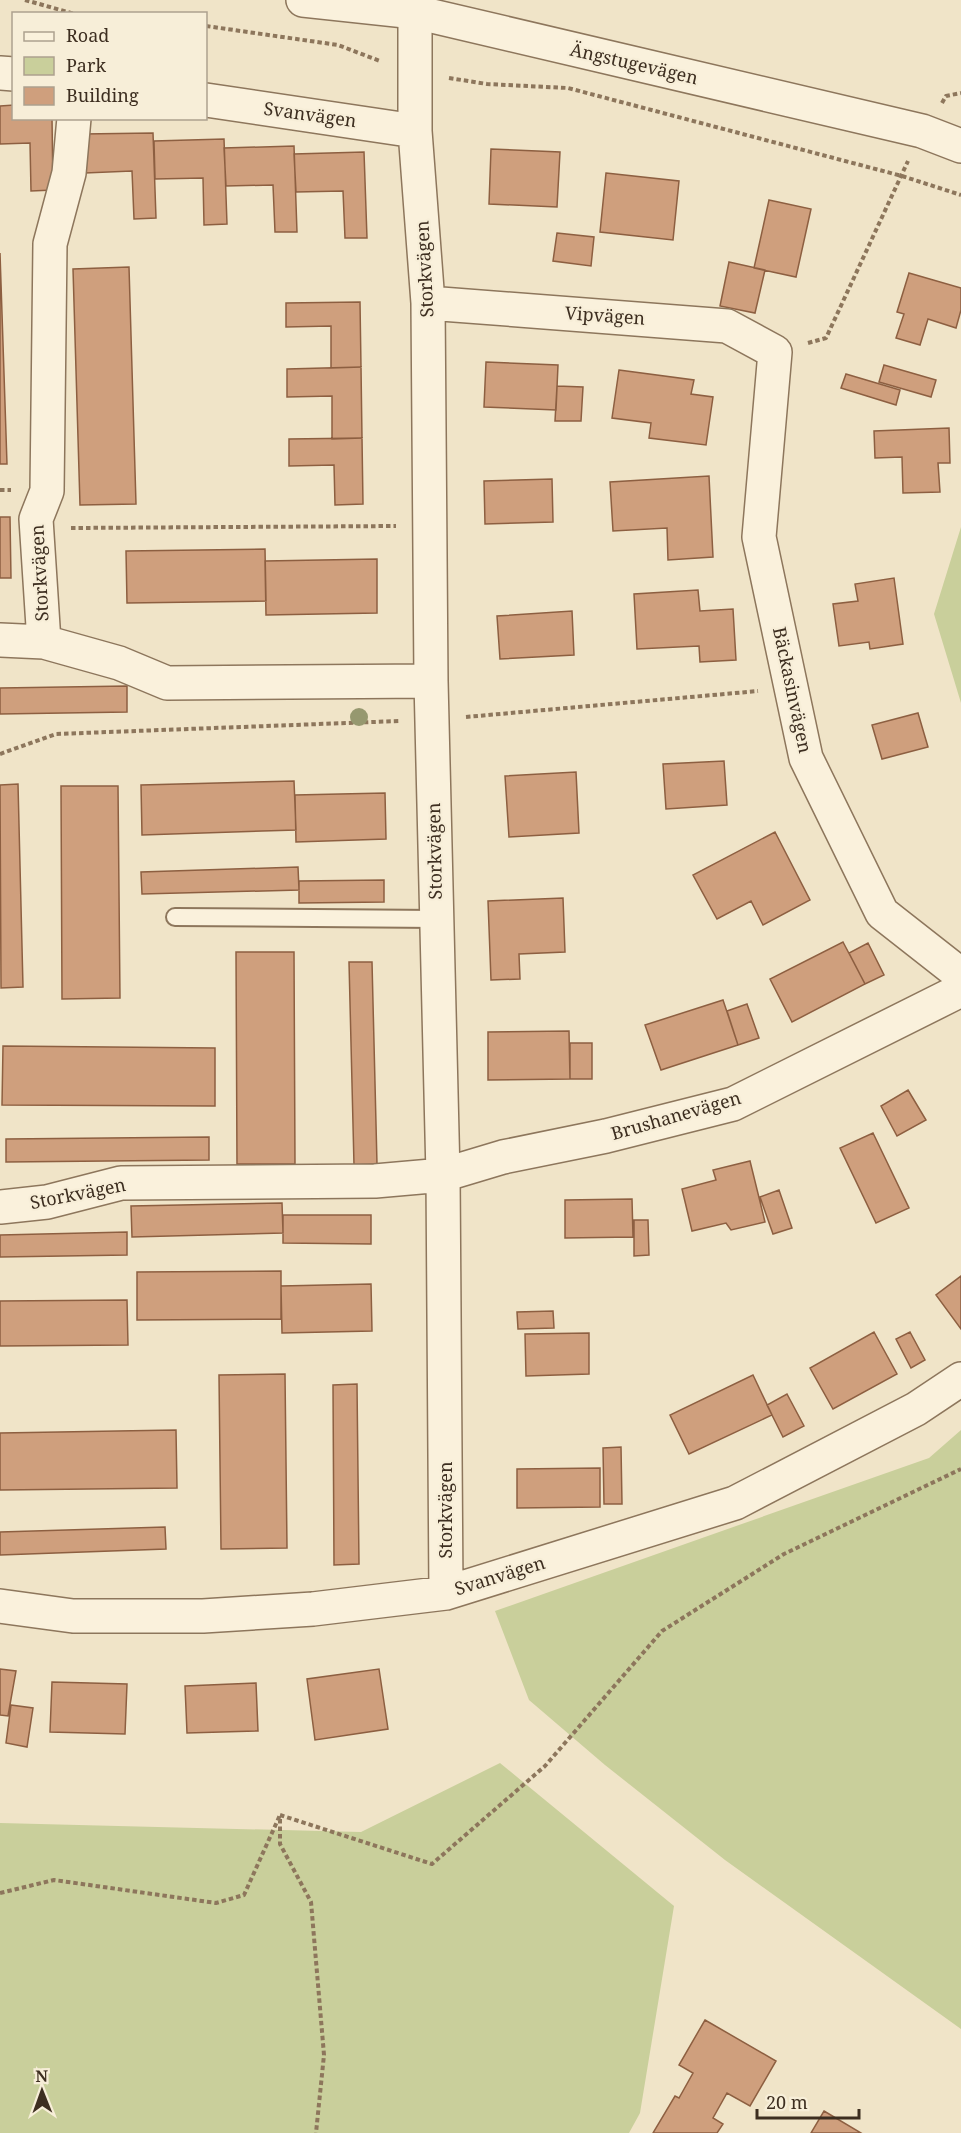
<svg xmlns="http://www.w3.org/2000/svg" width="961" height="2133" font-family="'Noto Serif',serif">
<rect width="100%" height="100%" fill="#f0e4c8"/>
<!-- green -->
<path fill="#c9cf9b" d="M961,527V703L934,614Z
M961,1430V2029L725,1860L605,1765L529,1700L495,1611L929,1458Z
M500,1763L674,1906L640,2113L629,2133H0V1823L361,1832Z"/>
<!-- building -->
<path fill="#cf9f7d" stroke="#8d5f41" stroke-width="1.5" d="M14,105V118H52L53,190L31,191L30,143L0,144V106Z
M153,133L156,218L134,219L132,171L85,173L83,134Z
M224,139L227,224L204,225L203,178L155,179L154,141Z
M294,146L297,232H275L273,185L226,186L224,148Z
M491,149L560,152L557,207L489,204Z
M364,152L367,238H345L343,191L296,192L294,154Z
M606,173L679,181L673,240L600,232Z
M769,200L811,209L796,277L754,268Z
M557,233L594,237L591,266L553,261Z
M0,253L7,464H0Z
M729,262L765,270L755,313L720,306Z
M129,267L136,504L80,505L73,269Z
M909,273L961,288V310L956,328L928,319L920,345L896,338L904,314L897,312Z
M360,302L361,367L331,368V326L286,327V303Z
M486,362L558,365L556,410L484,407Z
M884,365L936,380L931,397L879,382Z
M361,367L362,438L332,439V396L287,397V369Z
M619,370L694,380L691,394L713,397L706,445L649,438L651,423L612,418Z
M846,374L900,390L896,405L841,388Z
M557,386L583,387L581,421H555Z
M949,428L950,463H938L940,492L903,493L902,457L875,458L874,431Z
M362,438L363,504L335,505L334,465L289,466V439Z
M709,476L713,557L668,560L667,528L613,531L610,482Z
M552,479L553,522L485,524L484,481Z
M0,517H10L11,578H0Z
M265,549L266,601L127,603L126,551Z
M377,559V613L266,615L265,561Z
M894,578L903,644L870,649L869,642L839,646L833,604L858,601L855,584Z
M698,590L700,611L733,609L736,660L700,662L699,646L637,649L634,594Z
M572,611L574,655L500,659L497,616Z
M127,686V712L0,714V688Z
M918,713L928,747L882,759L872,725Z
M724,761L727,805L666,809L663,764Z
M576,772L579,833L509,837L505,776Z
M294,781L296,830L142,835L141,785Z
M18,784L23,987L1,988L0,785Z
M61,786H118L120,998L62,999Z
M385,793L386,839L296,842L295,795Z
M775,832L810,900L763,925L751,901L717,919L693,875Z
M298,867L299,890L142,894L141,872Z
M384,880V902L299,903V881Z
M563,898L565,952L519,954L520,979L491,980L488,901Z
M843,942L865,984L792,1022L770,979Z
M868,943L884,975L865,984L849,953Z
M236,952H294L295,1164H237Z
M349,962H372L377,1164L354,1165Z
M723,1000L738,1045L661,1070L645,1025Z
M747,1004L759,1038L738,1045L727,1011Z
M569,1031L570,1079L488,1080V1032Z
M570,1043H592V1079H570Z
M3,1046L215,1048V1106L2,1105Z
M908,1090L926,1120L897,1136L881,1106Z
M873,1133L909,1208L876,1223L840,1148Z
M209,1137V1160L6,1162V1139Z
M750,1161L765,1222L731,1230L726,1223L692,1231L682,1189L716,1180L713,1170Z
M779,1190L792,1228L773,1234L760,1197Z
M632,1199L633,1237L565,1238V1200Z
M282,1203L283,1233L132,1237L131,1206Z
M283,1215H371V1244L283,1243Z
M634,1220H648L649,1255L634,1256Z
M127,1232V1255L0,1257V1235Z
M281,1271V1319L137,1320V1272Z
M961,1276V1329L936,1295Z
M371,1284L372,1331L282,1333L281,1286Z
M127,1300L128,1345L0,1346V1301Z
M553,1311L554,1328L518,1329L517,1312Z
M874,1332L897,1374L833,1409L810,1368Z
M910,1332L925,1360L911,1368L896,1339Z
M589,1333V1374L526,1376L525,1334Z
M285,1374L287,1548L221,1549L219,1375Z
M753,1375L772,1415L689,1454L670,1415Z
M357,1384L359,1564L334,1565L333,1385Z
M787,1394L804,1426L783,1437L767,1405Z
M176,1430L177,1488L0,1490V1433Z
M621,1447L622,1504H604L603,1448Z
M600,1468V1507L517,1508V1469Z
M165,1527L166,1549L0,1555V1532Z
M0,1669L16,1671L8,1716L0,1715Z
M379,1669L388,1729L315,1740L307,1679Z
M52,1682L127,1684L125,1734L50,1732Z
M256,1683L258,1731L187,1733L185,1686Z
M11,1705L33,1708L27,1747L6,1743Z
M705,2020L776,2061L750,2106L727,2093L713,2118L723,2124L717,2133H653L675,2096L679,2098L693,2073L679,2065Z
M824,2111L861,2133H811Z"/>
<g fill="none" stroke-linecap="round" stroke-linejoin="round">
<defs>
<path id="service" d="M175,917L437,919"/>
<path id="minor" d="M415,12V131L428,303L431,681L443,1175L446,1593
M0,73L14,74
M206,100L415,131
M428,303L727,326L775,352L759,537L806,758L882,913L961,975
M0,640L44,642L119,663L167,683L431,681
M44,642L36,519L47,491L50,244L69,173L74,118
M0,1207L47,1202L121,1183L375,1181L443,1175L503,1157L606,1136L733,1104L961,990
M0,1606L73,1616H203L313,1609L446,1593L735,1503L916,1409L961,1379"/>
<path id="tertiary" d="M303,0L415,12L922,131L961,146"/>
</defs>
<!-- service casing -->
<use href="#service" stroke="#8d765c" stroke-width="20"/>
<!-- minor casing -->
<use href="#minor" stroke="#8d765c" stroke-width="36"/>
<!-- tertiary casing -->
<use href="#tertiary" stroke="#8d765c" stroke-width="36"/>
<!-- path -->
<path stroke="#8d765c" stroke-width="4" stroke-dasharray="4.5 3" stroke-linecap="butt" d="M25,0L75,14
M206,26L338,45L380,61
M449,78L487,84L568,88L902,176L961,195
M942,103L946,96L961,93
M808,343L826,338L908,161
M0,490H11
M71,528L396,526
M466,717L758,691
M0,754L56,734L399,721
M280,1815L432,1864L545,1766L662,1631L784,1554L961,1469
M280,1819V1844L311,1902L324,2055L316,2133
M0,1893L54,1880L216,1903L244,1895L280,1815"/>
<!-- service -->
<use href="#service" stroke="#faf1dc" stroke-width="16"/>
<!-- minor -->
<use href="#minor" stroke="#faf1dc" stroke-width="33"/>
<!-- tertiary -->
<use href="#tertiary" stroke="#faf1dc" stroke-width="33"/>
</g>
<!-- trees -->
<circle fill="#96986f" cx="359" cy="717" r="9"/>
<g text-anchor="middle" stroke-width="4.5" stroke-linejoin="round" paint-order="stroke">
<!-- street labels -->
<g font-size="18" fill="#3d2e20" stroke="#f7eed8">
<text transform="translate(634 64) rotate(13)" y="6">Ängstugevägen</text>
<text transform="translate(310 115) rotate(8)" y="6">Svanvägen</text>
<text transform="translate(425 269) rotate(-93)" y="6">Storkvägen</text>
<text transform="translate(605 316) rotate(4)" y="6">Vipvägen</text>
<text transform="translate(40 573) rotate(-93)" y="6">Storkvägen</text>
<text transform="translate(792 690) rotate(78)" y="6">Bäckasinvägen</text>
<text transform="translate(435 851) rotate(-91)" y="6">Storkvägen</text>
<text transform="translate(676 1116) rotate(-16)" y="6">Brushanevägen</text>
<text transform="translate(78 1194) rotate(-11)" y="6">Storkvägen</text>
<text transform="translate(446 1510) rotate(-90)" y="6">Storkvägen</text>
<text transform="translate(500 1576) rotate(-17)" y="6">Svanvägen</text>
</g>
</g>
<!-- legend -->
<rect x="12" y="12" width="195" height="108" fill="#f7eed8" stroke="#ada18e" stroke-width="1.5"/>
<rect x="24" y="32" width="30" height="9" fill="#faf1dc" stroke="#ada18e" stroke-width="1.5"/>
<text x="66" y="42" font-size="18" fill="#3d2e20">Road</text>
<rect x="24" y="57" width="30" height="18" fill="#c9cf9b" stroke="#ada18e" stroke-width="1.5"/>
<text x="66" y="72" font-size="18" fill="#3d2e20">Park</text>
<rect x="24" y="87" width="30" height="18" fill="#cf9f7d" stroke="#ada18e" stroke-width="1.5"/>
<text x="66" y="102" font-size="18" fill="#3d2e20">Building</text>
<!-- north arrow -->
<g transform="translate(42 2091) rotate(359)" stroke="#f7eed8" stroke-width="4.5" paint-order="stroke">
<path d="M0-4.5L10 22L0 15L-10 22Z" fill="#3d2e20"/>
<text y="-9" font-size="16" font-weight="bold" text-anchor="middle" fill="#3d2e20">N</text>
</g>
<!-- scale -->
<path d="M757 2109v9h102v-9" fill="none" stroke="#3d2e20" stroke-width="3"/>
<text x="766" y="2109" font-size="18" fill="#3d2e20" stroke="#f7eed8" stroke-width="4.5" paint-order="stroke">20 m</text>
</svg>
